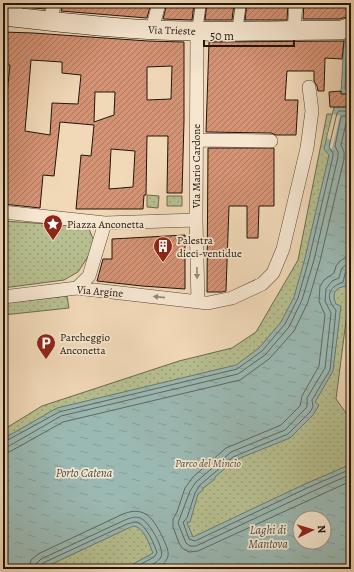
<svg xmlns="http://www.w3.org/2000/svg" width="354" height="572" font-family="Alegreya,serif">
<defs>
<pattern id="green-dots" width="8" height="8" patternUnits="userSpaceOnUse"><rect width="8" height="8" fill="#b7bf90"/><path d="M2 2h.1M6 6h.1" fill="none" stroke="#9da37b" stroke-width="1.8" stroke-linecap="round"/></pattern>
<pattern id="water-ripples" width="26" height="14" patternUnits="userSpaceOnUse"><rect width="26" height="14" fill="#9bb9b3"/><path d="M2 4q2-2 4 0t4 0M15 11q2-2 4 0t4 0" fill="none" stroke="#859e99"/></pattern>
<pattern id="building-hatch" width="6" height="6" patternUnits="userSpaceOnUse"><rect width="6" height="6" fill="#d49375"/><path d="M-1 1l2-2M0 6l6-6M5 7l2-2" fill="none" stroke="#ac775e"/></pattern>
</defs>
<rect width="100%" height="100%" fill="#f1d8b7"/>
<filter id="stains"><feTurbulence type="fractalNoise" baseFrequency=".005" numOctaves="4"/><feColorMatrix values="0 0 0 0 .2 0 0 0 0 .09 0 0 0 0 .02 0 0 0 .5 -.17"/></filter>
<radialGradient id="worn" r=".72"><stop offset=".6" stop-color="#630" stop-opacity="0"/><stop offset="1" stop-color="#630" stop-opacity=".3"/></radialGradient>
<!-- green -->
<path fill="url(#green-dots)" stroke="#6c6a4e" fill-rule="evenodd" d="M327,114L351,115V282L336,399L351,420V569H3V430L42,406L179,361L232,348L256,332L298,260ZM300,518H324V542H300Z
M147,195L159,196L158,208L147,207Z
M167,196H182V206H167Z
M3,221L78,226L89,229L94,241L89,255L78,272L64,280L3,288Z
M67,296L69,308L3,315V303Z"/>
<!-- water -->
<path fill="url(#water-ripples)" stroke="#6a7870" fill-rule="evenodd" d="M344,40H351V94H341Z
M334,107H351V259L347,286C336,287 331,293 336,304L341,306L333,371L315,402L319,405L313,415L290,438L235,460L215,477V479L203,488V490L198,494L190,522L187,523L193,537L305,484L349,465L351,466V569H124L153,553C149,544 144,527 133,526L41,569H3V439L57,408L236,365L259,348L281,322L294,297L305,258L329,155L324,149ZM300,518H324V542H300Z"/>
<!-- pier -->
<path fill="#f1d8b7" d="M333,114L340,116L332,149L329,148L331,140L327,138Z"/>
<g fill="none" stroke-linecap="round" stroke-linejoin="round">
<!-- shore -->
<path stroke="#5e6860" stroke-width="1" d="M351,44L347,46L345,88L346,90H351
M351,258H345L340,261L336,266L334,273L324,280L320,286L319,301L325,315L319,366L302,396L300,406L281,425L226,448L193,477L185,488L177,512L173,519V527L179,543L182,548L189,552L198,551L351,481
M351,264C342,264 341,270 339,278L332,281L326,289L325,301L331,313L325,368L307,398V407L285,430L231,452L196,482L190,491L178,523L186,543L190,546H196L309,493L351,474
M351,269C344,269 345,276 343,282C328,287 325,298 336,310L330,370L312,400L313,407L310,412L288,434L233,457L200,485L195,493L187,518L183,522L189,539L195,541L307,488L351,469
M3,442L6,441L59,412L237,369L262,351L285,324L298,298L309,259L333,156V153L329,147L337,113L339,111H351
M3,447L9,446L61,416L238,374L265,355L289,327L302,300L314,260L338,157V152L335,146L341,117L343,116H351
M3,453L11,451L63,422L240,380L269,359L294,331L308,302L320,261L344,159V152L341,145L346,123L351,122
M29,569L31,560L38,554L123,514C146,505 154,520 163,538C165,544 169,549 168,556C166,563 161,566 155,569
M35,569L37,563L41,559L125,520C130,518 135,516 140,518C149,521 165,549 161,557C158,563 148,566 143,569
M40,569L41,566L43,563L127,524C131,523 134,522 137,522C146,525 155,545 157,553L154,557L132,569"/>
</g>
<!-- building -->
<path fill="url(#building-hatch)" stroke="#20160c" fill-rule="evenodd" d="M25,3H47L45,9L24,7Z
M63,3H151L147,18L61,11Z
M167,3H194L192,20L163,19Z
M207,3H234L232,20H205Z
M247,3H288L287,20H245Z
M304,3H349L347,17L339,19H303Z
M3,32L33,33L148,41L184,42V121L182,193H167L168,136H147L146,195H144L143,209H76L81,155L91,156L94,125L60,122L54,176L43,175L40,208L3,204V104H6L10,65H3ZM31,60L62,62V73L81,75L78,104L52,103L50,135L25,131ZM172,66L171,99L147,100V67ZM95,92H115L114,115L94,122ZM111,149L135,151L133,187L109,189Z
M344,41L342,59L325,58L324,91H318L317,86L314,81V71H287L285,100H298L296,135H276L271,133L206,132L209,42Z
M341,91V94H351V107H330L329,92Z
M208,148H274V206H259L258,238H247V206H229L226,291L222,292H207Z
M185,235V289L142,286L97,281L103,259H112V239Z"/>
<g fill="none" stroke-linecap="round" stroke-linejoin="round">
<defs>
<path id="pedestrian" d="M197,31L201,3
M237,32L241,3"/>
<path id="minor" d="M12,17L17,3
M49,22L55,3
M152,30L159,3
M294,30L296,3
M197,31L196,220L198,301
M197,140L271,141
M3,212L105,223L196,220
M77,288L89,276L105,223
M3,297L77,288L208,303L232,298L262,284L273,273L283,249L307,148L312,111L309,87"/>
<path id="secondary" d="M3,16C68,23 132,31 198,31C245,32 293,30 341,30L351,27"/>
</defs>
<!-- pedestrian casing -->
<use href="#pedestrian" stroke="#544637" stroke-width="12"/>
<!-- minor casing -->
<use href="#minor" stroke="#544637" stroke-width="14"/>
<!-- secondary casing -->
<use href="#secondary" stroke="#20160c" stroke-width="20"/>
<!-- pedestrian -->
<use href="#pedestrian" stroke="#f6e6d0" stroke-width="10"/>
<!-- minor -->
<use href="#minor" stroke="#f6e6d0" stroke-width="13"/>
<!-- secondary -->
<use href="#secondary" stroke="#f6e6d0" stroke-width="19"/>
</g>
<!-- one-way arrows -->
<defs><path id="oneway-solid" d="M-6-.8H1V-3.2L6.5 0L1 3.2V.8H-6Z"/></defs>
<g fill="#968878">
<use href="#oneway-solid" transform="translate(197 273) rotate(89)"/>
<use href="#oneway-solid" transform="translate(159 297) rotate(-174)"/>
</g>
<!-- icons -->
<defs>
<symbol id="sight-pin" viewBox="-11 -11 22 30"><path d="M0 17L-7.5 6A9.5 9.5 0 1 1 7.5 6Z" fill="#8f2418" stroke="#f6e6d0"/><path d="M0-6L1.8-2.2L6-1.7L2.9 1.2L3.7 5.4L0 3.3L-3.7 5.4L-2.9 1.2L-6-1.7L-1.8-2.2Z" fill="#fff"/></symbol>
<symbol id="building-pin" viewBox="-11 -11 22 30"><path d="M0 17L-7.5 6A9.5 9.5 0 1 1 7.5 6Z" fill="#8f2418" stroke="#f6e6d0"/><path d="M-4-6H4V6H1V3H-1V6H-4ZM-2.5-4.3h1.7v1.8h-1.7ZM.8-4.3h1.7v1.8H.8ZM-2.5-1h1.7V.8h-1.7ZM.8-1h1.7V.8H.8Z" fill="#fff"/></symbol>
<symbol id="parking-pin" viewBox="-11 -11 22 30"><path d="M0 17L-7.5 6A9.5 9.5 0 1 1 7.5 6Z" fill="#8f2418" stroke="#f6e6d0"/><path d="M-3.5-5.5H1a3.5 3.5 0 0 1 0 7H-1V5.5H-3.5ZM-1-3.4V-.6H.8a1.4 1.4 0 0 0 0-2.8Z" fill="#fff"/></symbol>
</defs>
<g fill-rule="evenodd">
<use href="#sight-pin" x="42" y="213" width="22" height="30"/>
<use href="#building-pin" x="152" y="235" width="22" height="30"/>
<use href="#parking-pin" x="35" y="332" width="22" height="30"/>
</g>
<g text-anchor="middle" stroke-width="3.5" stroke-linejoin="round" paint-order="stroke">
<!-- street labels -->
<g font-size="11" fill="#20160c" stroke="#f6e6d0">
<text transform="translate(172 30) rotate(2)" y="4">Via Trieste</text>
<text transform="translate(196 166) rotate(-90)" y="4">Via Mario Cardone</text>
<text transform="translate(100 291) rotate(5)" y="4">Via Argine</text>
</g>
<!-- poi labels -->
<g font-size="11" fill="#20160c" stroke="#f6e6d0" text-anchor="start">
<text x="67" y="228">Piazza Anconetta</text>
<text x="177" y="244">Palestra<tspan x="177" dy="13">dieci-ventidue</tspan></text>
<text x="60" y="341">Parcheggio<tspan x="60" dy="13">Anconetta</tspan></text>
</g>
<!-- park labels -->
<g font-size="11" font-style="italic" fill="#55513a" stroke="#f6e6d0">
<text x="208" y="467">Parco del Mincio</text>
</g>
<!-- water labels -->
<g font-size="12" font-style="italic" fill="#4b4f46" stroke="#f6e6d0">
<text x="84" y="477">Porto Catena</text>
<text x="268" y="534">Laghi di<tspan x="268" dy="14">Mantova</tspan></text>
</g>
</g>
<!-- margin -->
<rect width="354" height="572" fill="none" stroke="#f1d8b7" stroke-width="16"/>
<rect x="4" y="4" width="346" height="564" fill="none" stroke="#20160c" stroke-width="2"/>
<rect x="8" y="8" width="338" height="556" fill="none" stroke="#20160c"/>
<!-- north arrow -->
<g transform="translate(312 530) rotate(85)"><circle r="19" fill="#f6e6d0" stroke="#a09382"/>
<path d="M0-3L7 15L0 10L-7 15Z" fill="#8f2418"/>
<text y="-6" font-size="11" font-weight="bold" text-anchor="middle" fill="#20160c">N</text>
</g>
<!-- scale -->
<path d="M204 40v6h90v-6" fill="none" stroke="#20160c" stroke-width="2"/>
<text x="210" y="40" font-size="12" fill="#20160c" stroke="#f6e6d0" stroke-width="3" paint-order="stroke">50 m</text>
<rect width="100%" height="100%" filter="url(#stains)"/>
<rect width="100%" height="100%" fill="url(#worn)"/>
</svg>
